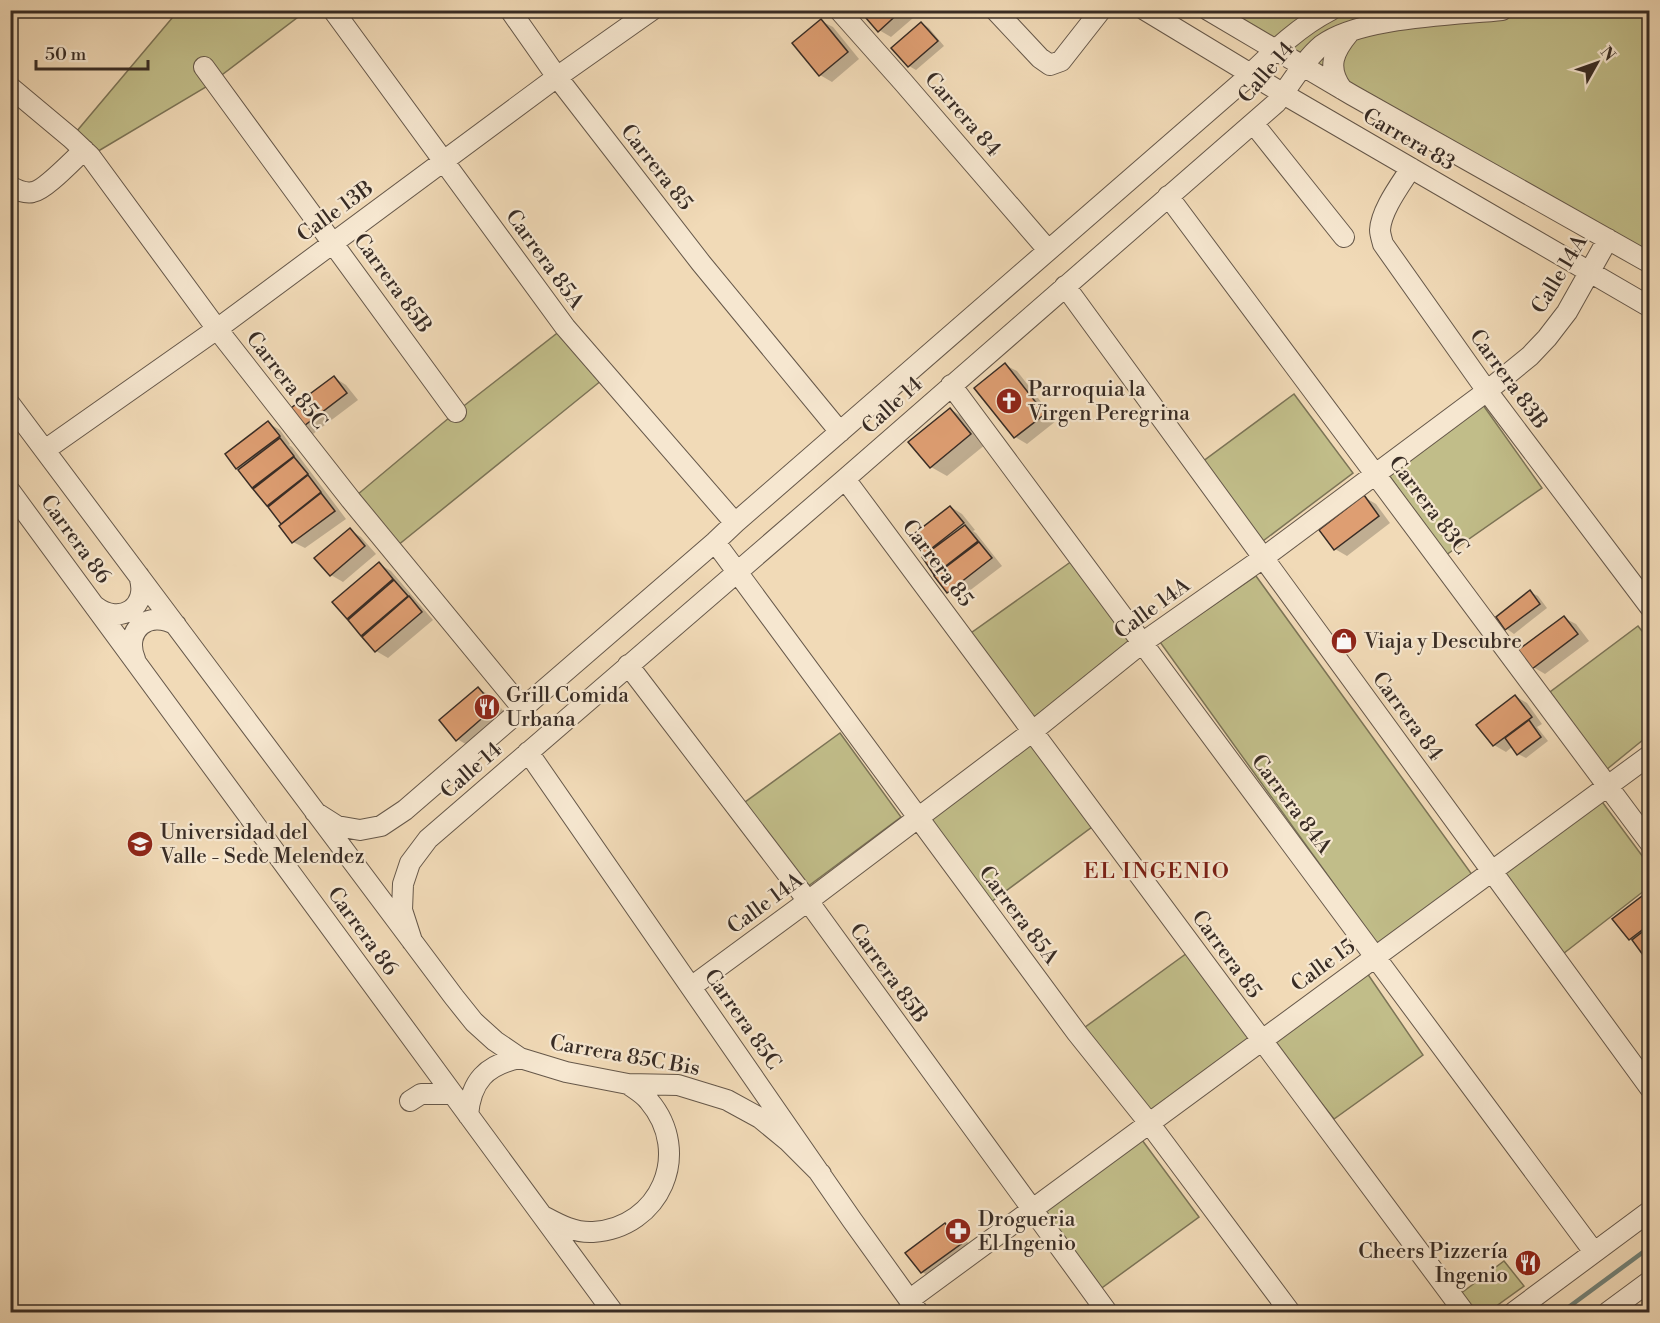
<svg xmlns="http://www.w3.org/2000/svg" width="1660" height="1323" font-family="'Libre Bodoni',serif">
<rect width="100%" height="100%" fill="#f1dab7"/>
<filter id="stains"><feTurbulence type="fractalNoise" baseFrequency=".00333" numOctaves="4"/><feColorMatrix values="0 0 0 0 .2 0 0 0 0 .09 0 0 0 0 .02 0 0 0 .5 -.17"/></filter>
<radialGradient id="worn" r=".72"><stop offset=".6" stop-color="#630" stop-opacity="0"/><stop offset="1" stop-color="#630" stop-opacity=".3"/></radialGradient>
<!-- green -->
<path fill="#c1bd89" stroke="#7c7457" stroke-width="1.5" d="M178,11H306L206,87L90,156L71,138Z
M1208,11H1649V263Z
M565,327L607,376L392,550L351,500L456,412Z
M1294,394L1353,473L1259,544L1202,462Z
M1483,405L1542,488L1446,555L1388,474Z
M1072,561L1134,645L1033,718L971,633Z
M1256,576L1473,876L1380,948L1160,642Z
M1638,626L1649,640V735L1606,770L1550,692Z
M1033,731L1100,821L983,908L917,817Z
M840,733L901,817L803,890L741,805Z
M1600,799L1649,865V887L1559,957L1500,878Z
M1194,948L1261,1041L1149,1123L1077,1033Z
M1367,973L1423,1055L1334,1119L1272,1041Z
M1142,1140L1199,1217L1099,1290L1043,1212Z
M1504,1261L1524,1286L1488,1312H1476L1460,1294Z"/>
<!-- shadow -->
<path fill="#0003" d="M747,10H764L757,16Z
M861,10H918L920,12L891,37L879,30Z
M821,21L833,27L859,59L832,82L820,75Z
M922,23L929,28L944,46L916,70L909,66Z
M1005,365L1017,371L1056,421L1027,444L1015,437Z
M335,378L346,385L358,400L313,434L301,427Z
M950,409L966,419L986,444L947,476L931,467Z
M268,423L280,430L290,444L289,445L292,447L346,519L305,548L293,542L283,524L227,454Z
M1364,497L1376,504L1390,523L1347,556L1335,549L1321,530Z
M951,507L962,514L975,530L973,531L976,533L1002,566L960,598L948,592L935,575L924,557L926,556L912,537Z
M350,530L361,537L376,554L343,582L331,575Z
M379,564L391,571L433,620L388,658L376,651L334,602Z
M1530,592L1538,596L1547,608L1514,634L1507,629L1498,617Z
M1564,618L1576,624L1589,641L1545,674L1533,667Z
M478,689L490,695L506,714L469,746L457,739Z
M1515,696L1527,703L1542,724L1537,727L1548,741L1526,758L1518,754L1513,746L1506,752L1494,745Z
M1650,892V960L1636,943L1630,939Z
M945,1225L961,1234L976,1253L938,1281L922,1272Z"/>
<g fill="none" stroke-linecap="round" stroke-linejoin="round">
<!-- stream -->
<path stroke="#738278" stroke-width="4.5" d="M1562,1312L1650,1247"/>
</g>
<!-- building -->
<path fill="#de9e72" stroke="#382c25" stroke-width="1.5" d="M861,10H902L878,32L860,11Z
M821,19L848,52L819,76L792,43Z
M921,22L938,41L908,67L891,48Z
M1005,363L1045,414L1014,438L974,388Z
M334,376L347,393L300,429L287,411Z
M950,408L971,434L930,468L908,442Z
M268,421L280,436L236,469L225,454Z
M280,438L294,456L252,488L238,470Z
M294,457L308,474L267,506L253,489Z
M308,475L321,492L281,524L268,507Z
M321,493L335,511L292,543L279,526Z
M1364,495L1379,516L1334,550L1319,530Z
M950,506L964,523L923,555L910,537Z
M965,525L978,541L934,575L922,557Z
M350,528L365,546L330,576L314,558Z
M979,542L992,558L947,593L934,576Z
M379,562L393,579L347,619L332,602Z
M394,580L408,596L361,636L348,620Z
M1530,590L1540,604L1505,630L1496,617Z
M409,596L422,612L375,652L362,637Z
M1564,616L1578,634L1532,669L1518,650Z
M478,687L495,707L456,741L439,720Z
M1515,695L1532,717L1493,746L1476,725Z
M1529,720L1541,737L1517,755L1505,738Z
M1650,890V924L1629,940L1612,919Z
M1650,926V951L1643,955L1632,940Z
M945,1223L961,1244L921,1273L905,1253Z"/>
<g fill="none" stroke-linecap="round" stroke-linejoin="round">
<defs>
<path id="minor" d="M333,10L565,327L735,523
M510,10L557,77L701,263L840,432
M839,10L903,82L1048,250
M995,10L1040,58L1050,65L1061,61L1101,10
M1145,10L1292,99L1650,307
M1208,10L1352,95L1650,263
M204,67L456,412
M10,87L71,138L90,156L217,329L351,500L523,709
M1342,89C1326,67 1334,51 1349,33
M1253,123L1344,237
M1411,168C1401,184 1381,210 1380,230C1380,234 1382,240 1383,244L1487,391L1650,607
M10,186C17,190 25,194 33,192C45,190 73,160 84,150
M1168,196L1650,843
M1065,286L1650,1088
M951,385L1594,1252
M10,404L454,997L474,1022L495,1041L520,1058L566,1072L628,1084L678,1085L727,1100L760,1118L788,1141L821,1174
M45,450L217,329L557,77L652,10
M845,479L1464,1312
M10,491L613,1312
M715,542L1077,1033L1149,1123L1290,1312
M95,606C120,626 150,607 139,576
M135,659C123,630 149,609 176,625
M628,665L808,901L1107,1312
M528,752L852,1220L918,1312
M315,812L337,826L360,830L381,826L405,810L715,542L735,523L1242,82C1270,55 1296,28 1331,10
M412,941L402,910L403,884L410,863L428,839L845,479L1276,103C1291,84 1304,60 1322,45C1359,17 1455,15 1502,10
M691,987L808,901L1033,731L1142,643L1263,558L1487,391L1530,356L1547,338L1567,312L1608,239
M410,1101L421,1094H452
M468,1115C471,1081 486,1065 520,1058
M545,1217C560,1225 575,1233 593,1232C660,1228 693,1153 649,1101C644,1094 635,1089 628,1084
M909,1300L1650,755
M1514,1312L1650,1211
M1608,1312L1650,1281"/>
</defs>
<!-- minor casing -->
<use href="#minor" stroke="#66584a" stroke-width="22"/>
<!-- minor -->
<use href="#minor" stroke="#f6e7d0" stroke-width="20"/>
</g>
<!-- icons -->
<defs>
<symbol id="church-disc" viewBox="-11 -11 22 22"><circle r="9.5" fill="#8f2418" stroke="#f6e7d0"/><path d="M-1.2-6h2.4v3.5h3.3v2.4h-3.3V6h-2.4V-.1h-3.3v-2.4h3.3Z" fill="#fff"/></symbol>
<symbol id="shop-disc" viewBox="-11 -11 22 22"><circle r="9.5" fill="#8f2418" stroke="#f6e7d0"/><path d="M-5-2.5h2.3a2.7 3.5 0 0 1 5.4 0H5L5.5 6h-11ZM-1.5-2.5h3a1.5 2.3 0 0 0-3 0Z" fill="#fff"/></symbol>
<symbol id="restaurant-disc" viewBox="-11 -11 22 22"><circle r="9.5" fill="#8f2418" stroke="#f6e7d0"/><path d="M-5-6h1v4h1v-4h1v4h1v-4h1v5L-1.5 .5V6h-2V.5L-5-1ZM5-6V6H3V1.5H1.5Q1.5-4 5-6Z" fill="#fff"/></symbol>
<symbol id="university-disc" viewBox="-11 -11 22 22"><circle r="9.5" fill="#8f2418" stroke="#f6e7d0"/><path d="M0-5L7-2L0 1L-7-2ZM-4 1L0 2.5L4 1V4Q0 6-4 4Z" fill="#fff"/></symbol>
<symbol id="pharmacy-disc" viewBox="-11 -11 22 22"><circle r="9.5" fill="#8f2418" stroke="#f6e7d0"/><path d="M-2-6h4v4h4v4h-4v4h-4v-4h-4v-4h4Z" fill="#fff"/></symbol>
</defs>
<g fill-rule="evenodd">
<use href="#church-disc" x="994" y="386" width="30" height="30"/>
<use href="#shop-disc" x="1329" y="626" width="30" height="30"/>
<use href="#restaurant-disc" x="472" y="692" width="30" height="30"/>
<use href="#university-disc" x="125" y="829" width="30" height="30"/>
<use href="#pharmacy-disc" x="943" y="1216" width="30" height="30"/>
<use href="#restaurant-disc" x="1513" y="1248" width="30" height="30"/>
</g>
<g text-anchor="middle" stroke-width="4.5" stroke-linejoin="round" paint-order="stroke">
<!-- street labels -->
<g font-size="21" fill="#382c25" stroke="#f6e7d0">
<text transform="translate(1266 72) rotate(-49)" y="7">Calle 14</text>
<text transform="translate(963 114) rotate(49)" y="7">Carrera 84</text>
<text transform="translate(1409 139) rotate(30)" y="7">Carrera 83</text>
<text transform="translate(657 167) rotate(52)" y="7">Carrera 85</text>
<text transform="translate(335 211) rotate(-36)" y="7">Calle 13B</text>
<text transform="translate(545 259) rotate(54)" y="7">Carrera 85A</text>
<text transform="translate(1559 274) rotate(-59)" y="7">Calle 14A</text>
<text transform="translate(393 283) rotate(54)" y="7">Carrera 85B</text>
<text transform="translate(1509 379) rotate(54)" y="7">Carrera 83B</text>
<text transform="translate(287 380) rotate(52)" y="7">Carrera 85C</text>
<text transform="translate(892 405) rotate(-42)" y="7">Calle 14</text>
<text transform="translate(1429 505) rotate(53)" y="7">Carrera 83C</text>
<text transform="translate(76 539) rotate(54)" y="7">Carrera 86</text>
<text transform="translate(938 563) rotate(53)" y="7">Carrera 85</text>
<text transform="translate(1152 608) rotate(-36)" y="7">Calle 14A</text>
<text transform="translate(1408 716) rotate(54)" y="7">Carrera 84</text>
<text transform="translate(471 770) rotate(-41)" y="7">Calle 14</text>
<text transform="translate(1292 804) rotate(53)" y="7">Carrera 84A</text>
<text transform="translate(765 903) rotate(-36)" y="7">Calle 14A</text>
<text transform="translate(1019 915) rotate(53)" y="7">Carrera 85A</text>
<text transform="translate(363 931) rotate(54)" y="7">Carrera 86</text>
<text transform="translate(1227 954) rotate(54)" y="7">Carrera 85</text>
<text transform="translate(1323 965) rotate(-36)" y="7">Calle 15</text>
<text transform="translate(889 973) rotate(54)" y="7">Carrera 85B</text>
<text transform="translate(743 1019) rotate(55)" y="7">Carrera 85C</text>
<text transform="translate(625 1055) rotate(10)" y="7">Carrera 85C Bis</text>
</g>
<!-- poi labels -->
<g font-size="21" fill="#382c25" stroke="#f6e7d0" text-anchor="start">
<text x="1028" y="396">Parroquia la<tspan x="1028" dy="24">Virgen Peregrina</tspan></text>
<text x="1364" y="648">Viaja y Descubre</text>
<text x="506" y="702">Grill Comida<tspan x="506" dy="24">Urbana</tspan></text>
<text x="160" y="839">Universidad del<tspan x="160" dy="24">Valle - Sede Melendez</tspan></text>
<text x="978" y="1226">Drogueria<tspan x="978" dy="24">El Ingenio</tspan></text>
<text x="1508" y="1258" text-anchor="end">Cheers Pizzería<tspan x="1508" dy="24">Ingenio</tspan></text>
</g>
<!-- neighbourhood labels -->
<g font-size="22" letter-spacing="1.5" fill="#7a1f14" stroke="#f6e7d0">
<text x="1157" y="878">EL INGENIO</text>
</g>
</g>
<!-- margin -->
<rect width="1660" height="1323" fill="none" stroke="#f1dab7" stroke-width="36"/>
<rect x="12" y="12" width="1636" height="1299" fill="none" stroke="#382c25" stroke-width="3"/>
<rect x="18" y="18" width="1624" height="1287" fill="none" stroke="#382c25" stroke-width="1.5"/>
<!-- north arrow -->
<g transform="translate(1597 63) rotate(50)" stroke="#f6e7d0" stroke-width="4.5" paint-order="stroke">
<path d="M0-4.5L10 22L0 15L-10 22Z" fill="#382c25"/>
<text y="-9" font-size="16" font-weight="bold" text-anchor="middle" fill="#382c25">N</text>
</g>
<!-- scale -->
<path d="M36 60v9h112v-9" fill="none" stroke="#382c25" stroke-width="3"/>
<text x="45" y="60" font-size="18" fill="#382c25" stroke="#f6e7d0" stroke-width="4.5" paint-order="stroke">50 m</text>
<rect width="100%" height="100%" filter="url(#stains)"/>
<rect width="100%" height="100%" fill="url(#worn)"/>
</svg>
